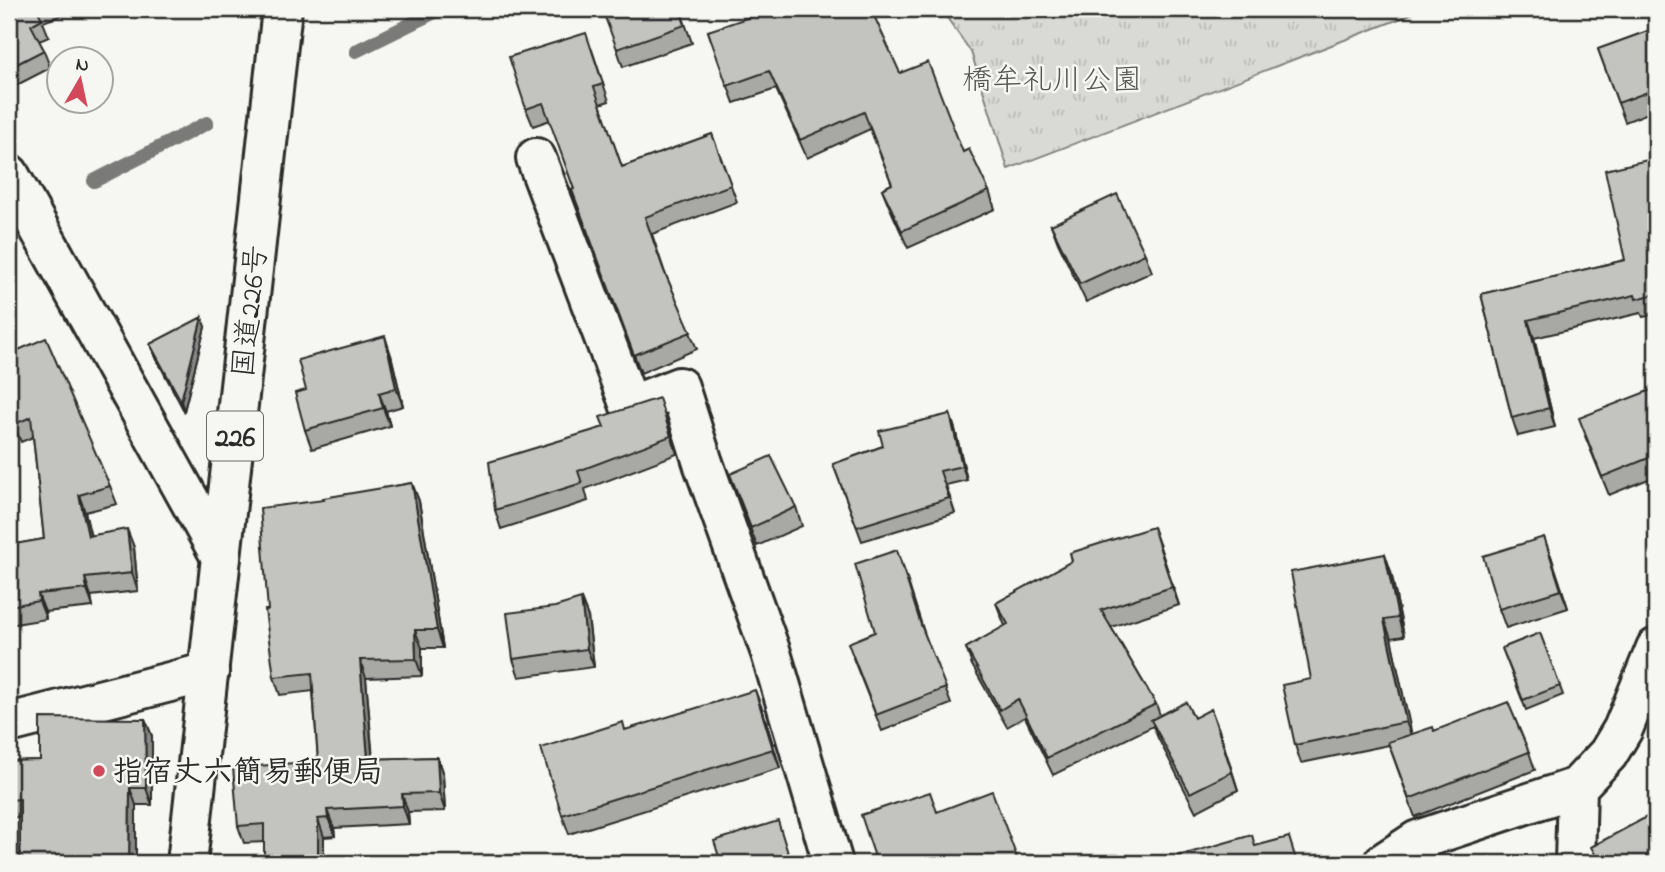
<svg xmlns="http://www.w3.org/2000/svg" width="1665" height="872" font-family="'Indie Flower','Klee One',sans-serif">
<defs>
<pattern id="grass-tufts" width="24" height="20" patternUnits="userSpaceOnUse" patternTransform="scale(1.75)"><rect width="24" height="20" fill="#d9d9d5"/><path d="M3 7l-1-3M5 7V3M7 7l1-3M15 17l-1-3M17 17v-4M19 17l1-3" fill="none" stroke="#babab7"/></pattern>
</defs>
<rect width="100%" height="100%" fill="#f6f6f2"/>
<filter id="ink" filterUnits="userSpaceOnUse"><feTurbulence type="fractalNoise" baseFrequency=".0143" numOctaves="2"/><feDisplacementMap in="SourceGraphic" scale="14" xChannelSelector="R" yChannelSelector="G"/><feConvolveMatrix kernelMatrix="1 2 1 2 8 2 1 2 1" color-interpolation-filters="sRGB"/></filter>
<g filter="url(#ink)">
<!-- grass -->
<path fill="url(#grass-tufts)" stroke="#828280" stroke-width="2" d="M941,9H1419L1407,16L1008,169L971,52Z"/>
<g fill="none" stroke-linecap="round" stroke-linejoin="round">
<!-- stream -->
<path stroke="#7a7a78" stroke-width="14" d="M356,51L441,9
M94,181L207,123"/>
<defs>
<path id="street" d="M536,158L630,406L679,387L703,463L771,653L833,863
M9,723L209,672
M1383,863L1418,840L1577,787L1608,754L1623,729L1656,648
M1575,863L1577,787"/>
<path id="secondary" d="M9,174L221,557"/>
<path id="highway" d="M187,863L282,9"/>
</defs>
<!-- street casing -->
<use href="#street" stroke="#2b2b2b" stroke-width="44"/>
<!-- secondary casing -->
<use href="#secondary" stroke="#2b2b2b" stroke-width="44"/>
<!-- highway casing -->
<use href="#highway" stroke="#2b2b2b" stroke-width="44"/>
<!-- street -->
<use href="#street" stroke="#f6f6f2" stroke-width="38"/>
<!-- secondary -->
<use href="#secondary" stroke="#f6f6f2" stroke-width="38"/>
<!-- highway -->
<use href="#highway" stroke="#f6f6f2" stroke-width="38"/>
</g>
<!-- wall -->
<path fill="#a8a8a5" stroke="#2b2b2b" stroke-width="2" d="M9,9H79L43,22L49,37L39,41L44,50L50,68L9,89Z
M680,9L692,43L623,67L617,49Z
M788,11L900,73L963,152L989,191L995,209L908,248L889,206L882,189L892,184L870,129L807,158L776,89L734,103L708,31Z
M1656,28V110L1625,122L1598,49Z
M592,50L609,101L600,104L622,167L712,134L737,202L652,234L665,273L697,349L641,373L572,190L574,189L550,120L533,126L526,109Z
M1656,158V314L1643,317L1641,313L1534,338L1555,427L1518,436L1512,418L1481,294L1625,260Z
M1051,225L1145,254L1152,272L1086,302L1058,243Z
M205,327L184,411L154,354L150,344Z
M9,354L110,486L117,504L85,512L90,535L134,547L138,591L91,596L93,607L45,612L46,619L9,625V545L44,539L33,437L21,442L10,416H9Z
M391,355L403,406L386,411L390,426L312,449L305,430L306,390Z
M1656,388V476L1609,495L1585,436Z
M950,414L955,429L967,480L946,485L955,513L862,541L833,464L883,446Z
M665,416L677,454L585,489L588,501L501,529L495,510L604,427Z
M730,474L796,507L802,526L757,546Z
M412,483L419,501L443,648H422V676L366,678L373,759L437,757L443,775L445,811L408,812L409,824L334,828L335,836L324,837V863H264V842L244,843L238,826L318,761L313,691L280,695L274,677L268,610L324,500Z
M1159,544L1179,605L1111,627L1156,704L1160,715L1194,718L1218,727L1238,790L1196,812L1158,738L1153,726L1053,775L1025,717L1007,727L972,665L966,648L1005,626L996,603Z
M1385,554L1391,572L1404,636L1391,638L1411,734L1434,731L1529,752L1535,770L1415,817L1389,745L1301,763L1295,745L1311,679Z
M1551,556L1568,608L1506,628L1499,609Z
M903,566L925,635L951,704L882,731L853,658L875,632Z
M581,599L588,617L594,667L519,677L513,659Z
M1540,633L1563,695L1526,710L1502,648Z
M762,708L780,768L569,834L562,815L626,730Z
M145,719L152,736V805H136L9,818V761L40,760Z"/>
<!-- shaded-wall -->
<path fill="#888886" stroke="#2b2b2b" stroke-width="2" d="M202,317L205,327L184,411L181,401Z
M1528,320L1534,338L1555,427L1549,408Z
M385,336L391,355L403,406L396,388Z
M379,393L386,411L390,426L383,408Z
M950,414L955,429L967,480L962,466Z
M412,483L419,501L443,648L437,630Z
M79,495L85,512L95,554L88,536Z
M1153,527L1159,544L1179,605L1172,587Z
M127,529L134,547L138,591L132,573Z
M1544,537L1551,556L1568,608L1561,590Z
M1385,554L1391,572L1404,636L1398,618Z
M85,578L91,596L93,607L87,589Z
M38,594L45,612L46,619L39,601Z
M581,599L588,617L594,667L587,649Z
M1384,620L1391,638L1413,740L1406,722Z
M415,630L422,648V676L416,659Z
M360,660L366,678L374,777L368,759Z
M755,690L762,708L780,768L773,749Z
M1211,709L1218,727L1238,790Z
M145,719L152,736V805L146,788Z
M437,757L443,775L445,811L439,793Z
M130,788L136,805V863H129Z
M402,794L408,812L409,824L403,806Z
M327,810L334,828L335,836L328,818Z
M318,819L324,837V863H318Z"/>
<!-- building -->
<path fill="#c3c3c0" stroke="#2b2b2b" stroke-width="2" d="M9,9H37L42,19L31,25L44,50L9,68Z
M602,9H680L685,25L617,49Z
M773,9H787L788,11L792,9H871L900,73L928,62L963,152L969,149L989,191L902,231L882,189L892,184L864,112L800,140L769,71L727,86L708,31Z
M1656,28V89L1618,103L1598,49Z
M586,33L603,84L594,87L622,167L712,134L731,185L645,217L664,271L691,332L634,355L572,190L574,189L543,103L526,109L509,57Z
M1656,158V294L1636,299L1635,295L1528,320L1549,408L1512,418L1481,294L1625,260L1605,170Z
M1117,194L1145,254L1080,284L1051,225Z
M202,317L181,401L150,344Z
M385,336L396,388L379,393L383,408L305,430L295,393L306,390L298,360Z
M46,338L110,486L79,495L88,536L127,529L132,573L85,578L87,589L38,594L39,601L9,606V545L44,539L31,417L15,424L9,410V354Z
M1656,388V455L1602,477L1579,418Z
M659,398L671,436L578,471L582,483L495,510L489,462L604,427L600,417Z
M950,414L962,466L940,471L949,498L857,527L833,464L883,446L879,431Z
M771,456L796,507L751,528L730,474Z
M412,483L437,630H415L416,659L360,660L368,759L437,757L439,793L402,794L403,806L327,810L328,818L318,819V863H264V824L238,826L233,768L318,761L312,673L274,677L265,610H268L260,508L324,500L323,498Z
M1153,527L1172,587L1101,610L1156,704L1047,758L1018,699L1000,710L966,648L1008,624L996,603L1072,561L1070,553Z
M1544,537L1561,590L1499,609L1483,556Z
M897,550L921,625L946,688L876,715L848,643L875,632L855,564Z
M1385,554L1398,618L1384,620L1406,722L1295,745L1282,685L1311,679L1291,572Z
M581,599L587,649L513,659L507,613L555,607Z
M1540,633L1560,686L1523,700L1502,648Z
M755,690L773,749L562,815L541,748L623,722L625,730Z
M1186,702L1194,718L1211,709L1232,772L1190,793L1151,720Z
M1508,702L1529,752L1409,799L1388,742L1433,727L1434,731Z
M40,718L145,719L146,788H130L129,863H20V799L9,800V761L40,760Z
M992,791L1019,863H877L861,815L930,792L937,812Z
M1656,812V863H1600L1591,847Z
M778,821L791,863H721L714,841Z
M1252,835L1255,846L1289,837L1297,863H1154Z"/>
</g>
<!-- markers -->
<circle fill="#d1495b" stroke="#f6f6f2" stroke-width="2.5" cx="99" cy="771" r="7"/>
<g text-anchor="middle" stroke-width="5" stroke-linejoin="round" paint-order="stroke">
<!-- shield labels -->
<rect fill="#f6f6f2" stroke="#686867" stroke-width="2" x="207" y="411.5" width="56" height="49" rx="5"/>
<g font-size="28" font-weight="bold" fill="#2b2b2b">
<text x="235" y="446">226</text>
</g>
<!-- park labels -->
<g font-size="30" fill="#565656" stroke="#f6f6f2">
<text x="1052" y="89">橋牟礼川公園</text>
</g>
<!-- street labels -->
<g font-size="30" fill="#2b2b2b" stroke="#f6f6f2">
<text transform="translate(249 311) rotate(-84)" y="10">国道226号</text>
</g>
<!-- poi labels -->
<g font-size="30" font-weight="bold" fill="#2b2b2b" stroke="#f6f6f2" text-anchor="start">
<text x="113" y="781">指宿丈六簡易郵便局</text>
</g>
</g>
<!-- margin -->
<rect width="1665" height="872" fill="none" stroke="#f6f6f2" stroke-width="35"/>
<rect x="18" y="18" width="1630" height="837" fill="none" stroke="#2b2b2b" stroke-width="2.5" filter="url(#ink)"/>
<!-- north arrow -->
<g transform="translate(80 80) rotate(9)"><circle r="33" fill="#f6f6f2" stroke="#a5a5a2" stroke-width="2"/>
<path d="M0-5L12 26L0 18L-12 26Z" fill="#d1495b"/>
<text y="-10" font-size="19" font-weight="bold" text-anchor="middle" fill="#2b2b2b">N</text>
</g>
</svg>
